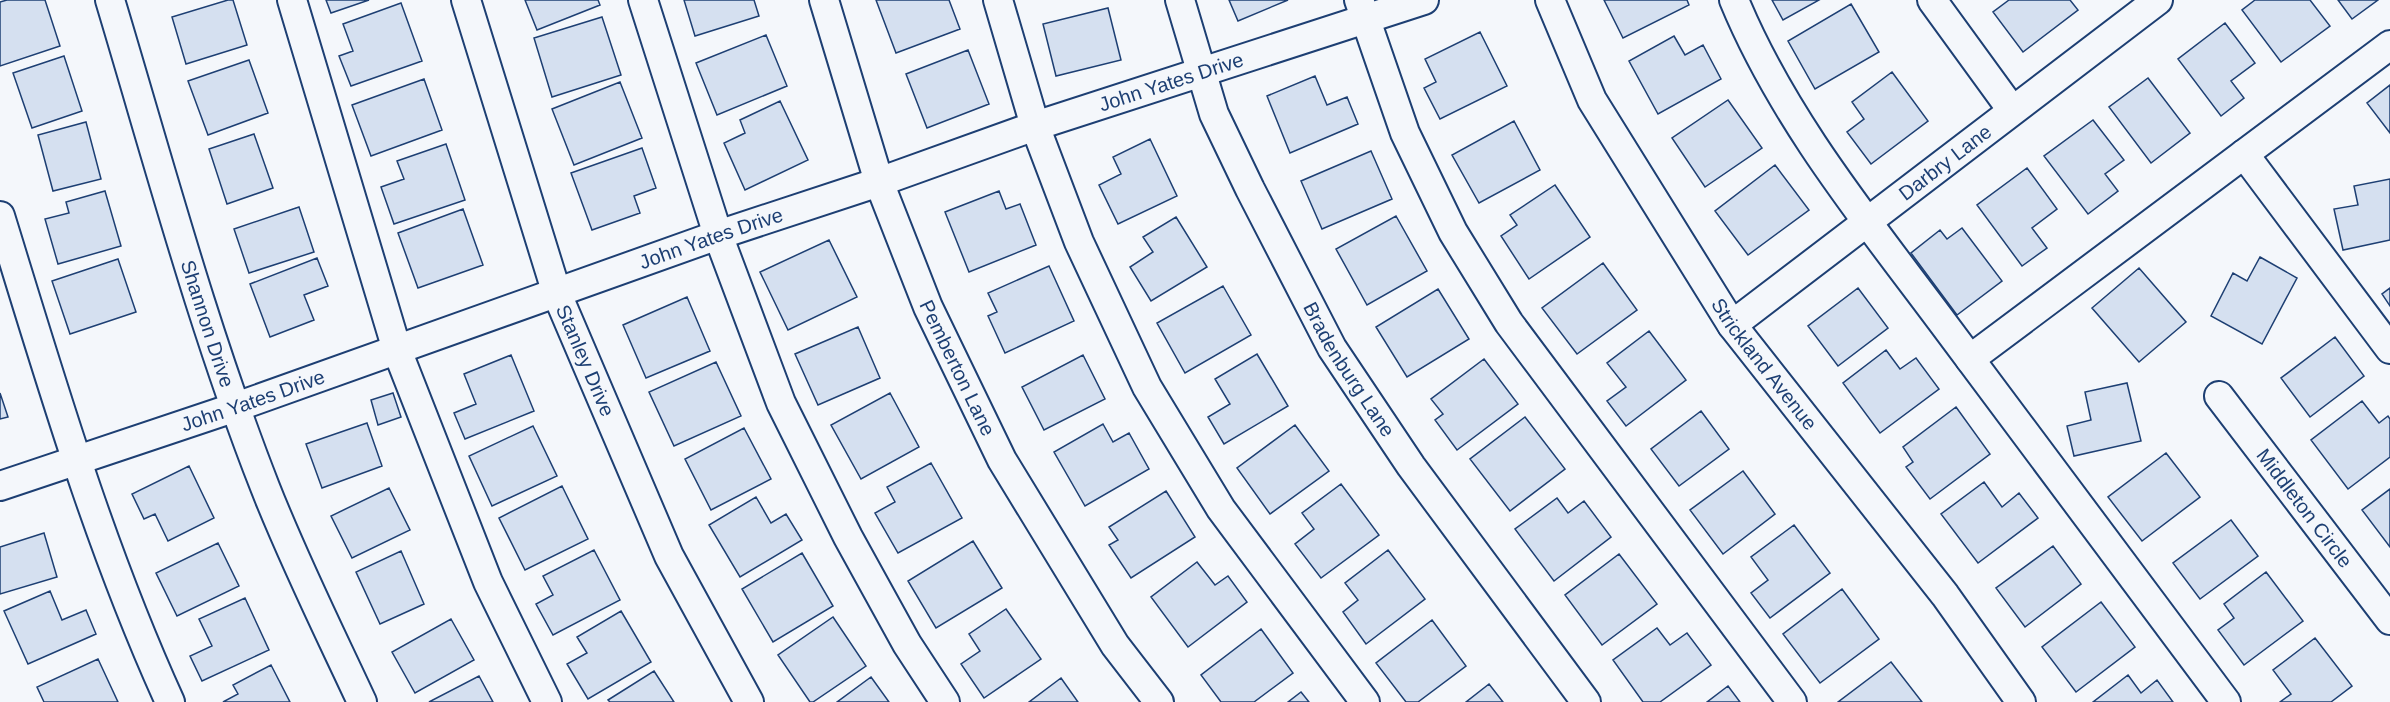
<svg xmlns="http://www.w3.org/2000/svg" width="2390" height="702" font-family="Helvetica,sans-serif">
<rect width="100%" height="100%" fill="#f4f7fb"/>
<!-- building -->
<path fill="#d5e0f0" stroke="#1d3f73" stroke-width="1.5" d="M7,0H45L60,46L0,66V2Z
M228,0H233L247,45L186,64L172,17Z
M326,0H369L331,13Z
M525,0H598L600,5L537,30Z
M684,0H754L759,16L695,36Z
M876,0H949L960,29L896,53Z
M1229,0H1288L1238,21Z
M1604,0H1687L1689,5L1623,38Z
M1772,0H1819L1783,20Z
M2009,0H2070L2078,10L2023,52L1993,12Z
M2255,0H2310L2330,26L2281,62L2242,10Z
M2338,0H2378L2352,19Z
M401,3L422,61L351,86L339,56L353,51L343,24Z
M1851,4L1879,52L1815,89L1788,41Z
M1108,8L1121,60L1056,76L1043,24Z
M602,17L621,75L552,97L534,38Z
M2225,23L2255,63L2231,81L2244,98L2221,116L2178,59Z
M1480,32L1507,86L1440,119L1424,88L1436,82L1425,59Z
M766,35L787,86L717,115L696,63Z
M1674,36L1685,55L1703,45L1721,79L1658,114L1629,61Z
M968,50L989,104L927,128L906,74Z
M64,56L82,111L32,128L13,73Z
M249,60L268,113L208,135L188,81Z
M1892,72L1928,121L1871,164L1847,132L1864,119L1852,102Z
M1315,76L1327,105L1347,97L1358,124L1290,153L1267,96Z
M2148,78L2190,133L2151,163L2109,107Z
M424,79L442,130L371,156L352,105Z
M620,82L642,138L574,165L552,109Z
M2390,85V133L2367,103Z
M1728,100L1762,148L1705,187L1672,138Z
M780,101L808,160L745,190L724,143L745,133L740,120Z
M2093,120L2124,160L2105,174L2118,191L2088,214L2044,156Z
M1514,121L1540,170L1479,203L1452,155Z
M86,122L101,179L53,191L38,135Z
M254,134L273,188L227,204L209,149Z
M1150,139L1177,196L1118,224L1099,185L1121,174L1113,157Z
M446,144L465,200L394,224L381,187L404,179L397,161Z
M642,148L656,188L634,196L640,213L592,230L571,173Z
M1371,151L1392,199L1322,229L1301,181Z
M1775,165L1809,210L1748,255L1715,211Z
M2027,168L2057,209L2032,228L2047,248L2022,266L1977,205Z
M2390,179V240L2343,250L2334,209L2358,205L2354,186Z
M1555,185L1590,237L1529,279L1501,236L1517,225L1510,215Z
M105,191L121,246L58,264L45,219L69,213L66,202Z
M999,191L1006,209L1020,204L1036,245L969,272L945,212Z
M299,207L314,252L249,273L234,229Z
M463,209L483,265L418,288L398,233Z
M1396,216L1427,271L1367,305L1336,249Z
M1176,217L1207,267L1151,301L1130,267L1153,252L1143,237Z
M1962,228L2002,281L1957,315L1911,253L1940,230L1947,239Z
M829,240L857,297L788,330L760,272Z
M2260,257L2297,278L2262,344L2211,316L2233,273L2247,281Z
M317,258L328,286L304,295L314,320L270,337L250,284Z
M118,259L136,312L70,334L52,281Z
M1603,263L1637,310L1577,354L1542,308Z
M1049,266L1074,321L1005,353L988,316L997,312L988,293Z
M2139,268L2186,322L2139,362L2092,308Z
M1223,286L1251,335L1185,373L1157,323Z
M1858,288L1888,328L1838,366L1808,326Z
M2390,288V306L2382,294Z
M1438,289L1469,339L1407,377L1376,327Z
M687,297L710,351L646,378L623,325Z
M858,327L880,378L818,405L795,354Z
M1649,331L1686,380L1626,426L1607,401L1626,387L1607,363Z
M2335,337L2364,376L2310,417L2281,378Z
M1886,350L1900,369L1916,358L1939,389L1880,433L1843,383Z
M1257,354L1288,406L1224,444L1208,417L1230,404L1215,379Z
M511,355L534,411L465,439L454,413L476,404L464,374Z
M1083,355L1105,399L1044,430L1022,387Z
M1484,359L1518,404L1457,450L1435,420L1443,414L1431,399Z
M716,362L741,416L674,446L649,392Z
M2127,383L2141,441L2074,456L2067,426L2091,420L2085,392Z
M0,393L8,417L0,419Z
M393,393L401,417L378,425L371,400Z
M890,393L919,447L861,479L831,425Z
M2362,401L2379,423L2388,416L2390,419V457L2348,489L2311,440Z
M1956,407L1990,454L1930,499L1906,467L1913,462L1903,447Z
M1701,411L1729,449L1679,486L1651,449Z
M1525,417L1565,469L1510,511L1470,459Z
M367,423L382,466L322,488L306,444Z
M1103,424L1113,442L1129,433L1149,469L1085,506L1054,452Z
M1295,425L1329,471L1270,514L1237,468Z
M533,426L557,476L492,506L469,456Z
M744,428L771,479L711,510L685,459Z
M2166,453L2200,497L2142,541L2108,497Z
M931,463L962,518L898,553L875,513L895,502L887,487Z
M189,466L214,518L168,541L155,514L144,519L132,494Z
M1743,471L1775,514L1723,554L1690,510Z
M1984,482L2002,507L2019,493L2038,518L1978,563L1941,514Z
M1341,484L1379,535L1321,578L1295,544L1314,529L1302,513Z
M562,486L588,539L525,570L499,518Z
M389,488L410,530L352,558L331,516Z
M2390,489V547L2362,510Z
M1166,491L1195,537L1131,578L1109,545L1118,540L1109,527Z
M756,497L771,523L786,514L802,540L740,577L709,525Z
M1557,498L1568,513L1584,501L1611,537L1554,581L1515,529Z
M2231,520L2258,556L2200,599L2173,563Z
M1794,525L1830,573L1770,618L1751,593L1768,580L1751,557Z
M44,533L57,577L0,594V547Z
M973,541L1002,588L936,628L908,581Z
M218,543L239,586L177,616L156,573Z
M2053,546L2081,584L2025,627L1996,588Z
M594,550L620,600L553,635L536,604L553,595L543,576Z
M1388,550L1425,599L1366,644L1343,612L1358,600L1345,583Z
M401,551L424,604L380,624L356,572Z
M802,553L833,606L773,642L742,589Z
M1619,554L1657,604L1602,645L1565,595Z
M1197,562L1215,585L1228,576L1247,602L1188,647L1151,597Z
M2266,572L2303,621L2244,665L2218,630L2234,618L2224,604Z
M1842,589L1879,639L1820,683L1783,634Z
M50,591L62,620L86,610L96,634L28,664L4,611Z
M245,598L269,650L202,681L190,656L212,646L199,619Z
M2101,602L2135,647L2076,692L2042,647Z
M1006,609L1041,659L984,698L961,664L980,651L969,634Z
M621,611L651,662L588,699L567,664L587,653L577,637Z
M833,617L866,666L813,702H810L778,655Z
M451,619L474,660L415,693L392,652Z
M1432,620L1466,666L1418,702H1406L1376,663Z
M1657,628L1670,645L1687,633L1711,665L1660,702H1643L1613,660Z
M1261,629L1293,673L1254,702H1221L1201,675Z
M2315,638L2352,686L2331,702H2280L2291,694L2273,670Z
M98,659L118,702H44L37,687Z
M1891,662L1922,702H1838Z
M271,665L290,702H223L238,694L233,685Z
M654,671L674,702H610L608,700Z
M2128,675L2141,693L2157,680L2173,702H2093Z
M479,676L493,702H429Z
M871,677L889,702H837Z
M1061,678L1078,702H1029Z
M1489,684L1503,702H1466Z
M1728,686L1740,702H1707Z
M1301,692L1309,702H1288Z"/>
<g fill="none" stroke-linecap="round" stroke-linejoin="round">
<defs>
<g id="minor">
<path id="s1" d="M110,0C159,163 203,329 265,487C294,561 329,631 362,702"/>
<path d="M292,0L397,350L488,582L547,702"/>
<path id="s2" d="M466,0L557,294L669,556L749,702"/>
<path d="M643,0L718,235L781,403L848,537L907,644L945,702"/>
<path id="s3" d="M824,0L879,182L928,307L1002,460L1115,645L1159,702"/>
<path d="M998,0L1035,126L1079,242L1147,387L1221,509L1365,702"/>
<path id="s4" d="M1180,0L1214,114L1250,189L1332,348L1411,466L1586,702"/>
<path d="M1359,0L1405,133L1453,232L1509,323L1792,702"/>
<path id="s5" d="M1550,0L1592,100L1732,325L1945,595L2021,702"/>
<path d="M1734,0C1783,119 1867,221 1943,323C2038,450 2132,576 2226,702"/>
<path d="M1932,0L2012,110"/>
<path d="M2244,154L2390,349"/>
<path d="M0,216C51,381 98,544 170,702"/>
<path id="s6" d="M1732,325L2158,0"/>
<path d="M1970,359L2390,45"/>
<path id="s7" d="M2219,396L2390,620"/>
<path id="s8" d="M0,486L236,407L718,235L879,182L1035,126L1424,0"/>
</g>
</defs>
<!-- minor casing -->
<use href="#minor" stroke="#1d3f73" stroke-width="32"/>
<!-- minor -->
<use href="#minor" stroke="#f4f7fb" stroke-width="28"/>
</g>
<g text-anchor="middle" stroke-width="4.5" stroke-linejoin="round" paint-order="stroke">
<!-- street labels -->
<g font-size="20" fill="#1d3f73" stroke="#f4f7fb">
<text dy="7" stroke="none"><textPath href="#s8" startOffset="1239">John Yates Drive</textPath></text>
<text dy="7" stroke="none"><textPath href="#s6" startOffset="268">Darbry Lane</textPath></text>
<text dy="7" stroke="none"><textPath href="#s8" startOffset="753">John Yates Drive</textPath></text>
<text dy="7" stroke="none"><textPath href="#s1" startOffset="338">Shannon Drive</textPath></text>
<text dy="7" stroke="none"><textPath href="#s2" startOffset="380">Stanley Drive</textPath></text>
<text dy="7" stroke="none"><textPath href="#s5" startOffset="424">Strickland Avenue</textPath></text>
<text dy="7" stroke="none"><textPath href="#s3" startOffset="392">Pemberton Lane</textPath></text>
<text dy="7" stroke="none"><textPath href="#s4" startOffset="408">Bradenburg Lane</textPath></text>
<text dy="7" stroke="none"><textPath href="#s8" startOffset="267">John Yates Drive</textPath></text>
<text dy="7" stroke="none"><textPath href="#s7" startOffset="141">Middleton Circle</textPath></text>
</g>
</g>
</svg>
